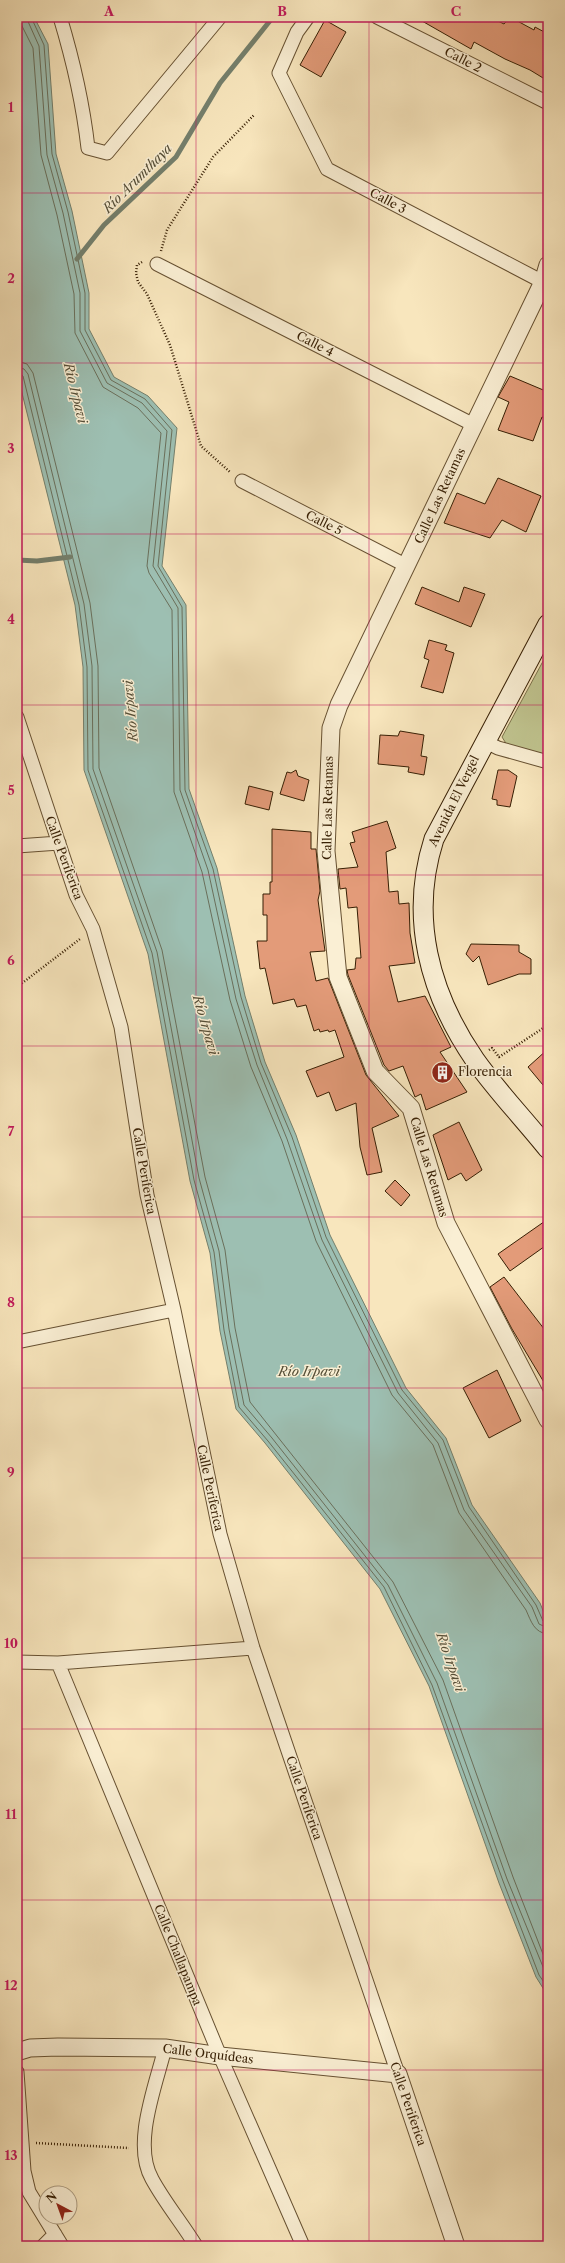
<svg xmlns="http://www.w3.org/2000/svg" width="565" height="2263" font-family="'Libre Caslon Text',serif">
<rect width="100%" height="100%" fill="#f8e6bd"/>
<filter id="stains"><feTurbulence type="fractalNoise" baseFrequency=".005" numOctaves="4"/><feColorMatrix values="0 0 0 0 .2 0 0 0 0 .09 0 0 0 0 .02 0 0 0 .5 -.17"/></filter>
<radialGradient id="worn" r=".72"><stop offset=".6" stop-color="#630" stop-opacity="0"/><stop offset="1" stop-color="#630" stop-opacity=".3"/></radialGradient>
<!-- green -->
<path fill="#c0c48f" stroke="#7c724a" d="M548,652V755L507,745L502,737Z"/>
<!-- water -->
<path fill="#9dbfb2" stroke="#747f6c" d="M17,17H34L48,44L56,154L72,211L89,293V329L114,377L148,396L177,428L162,566L186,605L189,789L217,868L245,996L265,1062L296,1135L330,1235L406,1388L446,1438L472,1505L540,1603L548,1623V1996L536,1977L499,1883L429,1686L380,1589L265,1443L236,1409L220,1331L210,1253L190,1181L148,954L84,770L83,667L75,605L17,373Z"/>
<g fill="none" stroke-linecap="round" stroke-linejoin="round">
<!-- shore -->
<path stroke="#6a6f5b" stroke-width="1" d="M20,17L21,24L33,48L41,155L57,215L74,294L75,333L103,387L138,408L161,433L147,566L149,573L172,610L174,792L202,872L230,1000L251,1067L282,1141L316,1241L392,1395L433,1445L459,1513L526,1610C531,1621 534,1633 548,1634
M26,17L39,46L47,155L63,213L80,293V331L107,383L142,403L167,431L153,566L178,608L180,790L208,870L236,999L257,1065L287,1139L322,1240L398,1393L438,1443L464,1510L532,1607L539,1624L548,1628
M31,17L44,45L52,154L68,212L85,293V330L111,380L145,399L172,430L158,566L182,607L185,790L213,869L241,997L261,1063L292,1137L326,1237L402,1390L443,1440L469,1507L536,1605L543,1621L548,1623
M17,361L27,364L33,373L90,603L98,666L99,768L162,950L205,1177L225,1250L235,1328L250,1402L393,1582L443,1680L513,1877L548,1967
M17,367L24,369L28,374L84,604L92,666L93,769L157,952L199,1178L219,1251L229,1329L244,1405L272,1438L388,1585L437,1683L507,1879L548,1979
M17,372L23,376L79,605L87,667L88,770L152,953L194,1180L214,1252L224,1330L239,1407L268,1441L384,1587L432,1685L503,1881L539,1975L548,1988"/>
<!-- stream -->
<path stroke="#747f6c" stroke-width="5" d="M77,259L104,225L176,157L220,83L273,17
M17,560L37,561L70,557"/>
</g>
<!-- building -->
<path fill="#e39b79" stroke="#371f04" d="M415,17H490L504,24L510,17L534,30L535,27L548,34V81L530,70L505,59L474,42L471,49Z
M325,20L346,32L321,77L300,65Z
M510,376L548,392V418L542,417L533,441L498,430L509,402L498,397Z
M498,478L541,496L526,532L502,520L490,538L444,523L457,493L485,504Z
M422,587L459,602L464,587L485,594L471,627L415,604Z
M429,640L447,645L445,650L454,653L443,693L421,687L429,660L424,658Z
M400,731L424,735L421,756L427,757L424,775L408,772L409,767L378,764L380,735L398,736Z
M296,770L298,776L309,780L304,801L280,794L287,772L291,773Z
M498,770H508L517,776L510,807L497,805V800L492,799Z
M249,786L273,792L269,810L245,804Z
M387,821L396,848L386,852L389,892L398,891L399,904L409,903L410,933L415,963L389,966L398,1002L425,996L451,1047L440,1052L467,1092L426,1110L421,1094L415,1097L403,1066L389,1071L384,1065L348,975L347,970L355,969L356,958H361L357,907L348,908L346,888L340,889L338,869L358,867L350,843L355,842L352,832Z
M272,829L311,832V849H316L320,891L318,900L325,951L310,952L316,981L328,978L366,1075L399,1116L372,1128L382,1172L367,1175L360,1147L356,1103L336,1111L329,1092L317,1097L306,1071L344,1057L335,1030L329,1032L328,1030L320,1032L319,1029L314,1031L306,1005L297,1007L294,999L273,1004L265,968L260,969L257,941H267V915H263V894H270V882H272Z
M471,944L519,945V952L531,959V974H519L488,985L479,956L473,962L466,954Z
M548,1049V1091L528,1067Z
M459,1122L482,1170L466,1181L461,1173L448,1180L433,1135Z
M395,1180L410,1195L401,1206L385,1191Z
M548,1219V1244L510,1271L498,1254Z
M504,1277L548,1334V1389L512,1329L490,1287Z
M497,1370L521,1421L489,1438L463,1388Z"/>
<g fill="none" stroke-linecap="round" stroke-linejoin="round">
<defs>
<path id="minor" d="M60,17C73,60 83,104 88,148L107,153L220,17
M308,17L297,32L279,73L327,169L543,282
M377,17L548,103
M157,264L474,425
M242,481L407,566
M17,717L76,895L93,929L121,1027L147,1195L174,1310L220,1534L253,1648L398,2074
M484,741L498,748L548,762
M17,846L59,843
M17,1342L174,1310
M17,1662L58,1663L253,1648
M58,1663L220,2056L303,2246
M165,2048C156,2085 132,2144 152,2179C165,2203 182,2223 196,2246
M17,2072L24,2171L29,2192L62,2246
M43,2246L55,2234"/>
<path id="tertiary" d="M548,265L543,282L339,705L331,728L326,851L338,977L375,1071L411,1108L446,1223L548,1420
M17,2052L30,2048L58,2047L165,2048L220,2056L398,2074L456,2246"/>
<path id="secondary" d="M548,624L434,839C409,917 429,993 475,1060C497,1091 524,1119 548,1149"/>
</defs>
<!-- minor casing -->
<use href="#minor" stroke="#675132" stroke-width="15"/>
<!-- tertiary casing -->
<use href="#tertiary" stroke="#675132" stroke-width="19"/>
<!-- secondary casing -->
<use href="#secondary" stroke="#371f04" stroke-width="21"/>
<!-- path -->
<path stroke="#371f04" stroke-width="2.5" stroke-dasharray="1 2" stroke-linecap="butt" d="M161,251L167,230L213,157L254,115
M142,262L137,265L136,273L138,282L147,294L170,345L201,446L230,472
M17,987L80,939
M489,1050L492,1048L499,1057L548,1025
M36,2143L129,2148"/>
<!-- minor -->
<use href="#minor" stroke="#faefd4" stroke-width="13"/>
<!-- tertiary -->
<use href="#tertiary" stroke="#faefd4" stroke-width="17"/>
<!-- secondary -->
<use href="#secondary" stroke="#faefd4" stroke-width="19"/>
</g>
<!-- grid -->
<path fill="none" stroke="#c2185b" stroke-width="1" stroke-opacity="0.55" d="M196,17V2246M369,17V2246M17,193H548M17,363H548M17,534H548M17,705H548M17,875H548M17,1046H548M17,1217H548M17,1388H548M17,1558H548M17,1729H548M17,1900H548M17,2070H548"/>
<!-- icons -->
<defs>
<symbol id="building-disc" viewBox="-11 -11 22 22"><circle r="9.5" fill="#8f2418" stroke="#faefd4"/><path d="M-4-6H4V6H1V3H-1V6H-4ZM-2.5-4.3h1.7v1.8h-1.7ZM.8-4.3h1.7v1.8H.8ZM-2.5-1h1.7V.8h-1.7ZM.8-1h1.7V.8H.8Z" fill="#fff"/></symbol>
</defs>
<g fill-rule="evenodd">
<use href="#building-disc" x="430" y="1060" width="25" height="25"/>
</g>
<g text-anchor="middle" stroke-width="3" stroke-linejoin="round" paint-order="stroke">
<!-- street labels -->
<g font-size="12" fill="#371f04" stroke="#faefd4">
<text transform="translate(463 60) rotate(27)" y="4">Calle 2</text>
<text transform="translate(388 201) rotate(28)" y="4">Calle 3</text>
<text transform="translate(315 344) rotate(27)" y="4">Calle 4</text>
<text transform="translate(440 496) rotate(-65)" y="4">Calle Las Retamas</text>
<text transform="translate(324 523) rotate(27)" y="4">Calle 5</text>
<text transform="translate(454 801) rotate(-64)" y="4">Avenida El Vergel</text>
<text transform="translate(328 808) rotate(-89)" y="4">Calle Las Retamas</text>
<text transform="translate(64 858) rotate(70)" y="4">Calle Periferica</text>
<text transform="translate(429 1167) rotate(73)" y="4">Calle Las Retamas</text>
<text transform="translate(144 1171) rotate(80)" y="4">Calle Periferica</text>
<text transform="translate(210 1488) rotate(78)" y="4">Calle Periferica</text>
<text transform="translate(304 1798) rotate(71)" y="4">Calle Periferica</text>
<text transform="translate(178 1955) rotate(68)" y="4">Calle Challapampa</text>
<text transform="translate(208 2054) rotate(7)" y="4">Calle Orquídeas</text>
<text transform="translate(408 2104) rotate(71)" y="4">Calle Periferica</text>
</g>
<!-- poi labels -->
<g font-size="12" fill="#371f04" stroke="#faefd4" text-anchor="start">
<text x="458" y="1076">Florencia</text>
</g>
<!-- water labels -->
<g font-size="13" font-style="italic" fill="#564f38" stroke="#faefd4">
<text transform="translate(137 178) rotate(-45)" y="5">Río Arumthaya</text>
<text transform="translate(76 393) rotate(76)" y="5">Río Irpavi</text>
<text transform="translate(130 711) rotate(-95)" y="5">Río Irpavi</text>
<text transform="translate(206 1025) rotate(74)" y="5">Río Irpavi</text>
<text x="309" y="1376">Río Irpavi</text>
<text transform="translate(451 1662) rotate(71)" y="5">Río Irpavi</text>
</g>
</g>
<!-- margin -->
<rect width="565" height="2263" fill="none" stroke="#f8e6bd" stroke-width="44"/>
<!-- north arrow -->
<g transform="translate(58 2205) rotate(319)"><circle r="19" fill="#faefd4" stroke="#ac9c81"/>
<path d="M0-3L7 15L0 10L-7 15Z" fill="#8f2418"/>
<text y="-6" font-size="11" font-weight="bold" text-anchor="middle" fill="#371f04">N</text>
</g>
<rect x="22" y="22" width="521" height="2219" fill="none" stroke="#c2185b" stroke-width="1.5"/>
<g font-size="13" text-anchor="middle" font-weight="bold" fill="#c2185b">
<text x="109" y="16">A</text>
<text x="282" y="16">B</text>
<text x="456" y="16">C</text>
<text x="11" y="112">1</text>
<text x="11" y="283">2</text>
<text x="11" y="453">3</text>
<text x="11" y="624">4</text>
<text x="11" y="795">5</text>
<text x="11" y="965">6</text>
<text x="11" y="1136">7</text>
<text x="11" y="1307">8</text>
<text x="11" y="1477">9</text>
<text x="11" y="1648">10</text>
<text x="11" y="1819">11</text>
<text x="11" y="1990">12</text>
<text x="11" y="2160">13</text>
</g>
<rect width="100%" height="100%" filter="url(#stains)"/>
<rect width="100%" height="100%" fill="url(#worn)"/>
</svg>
